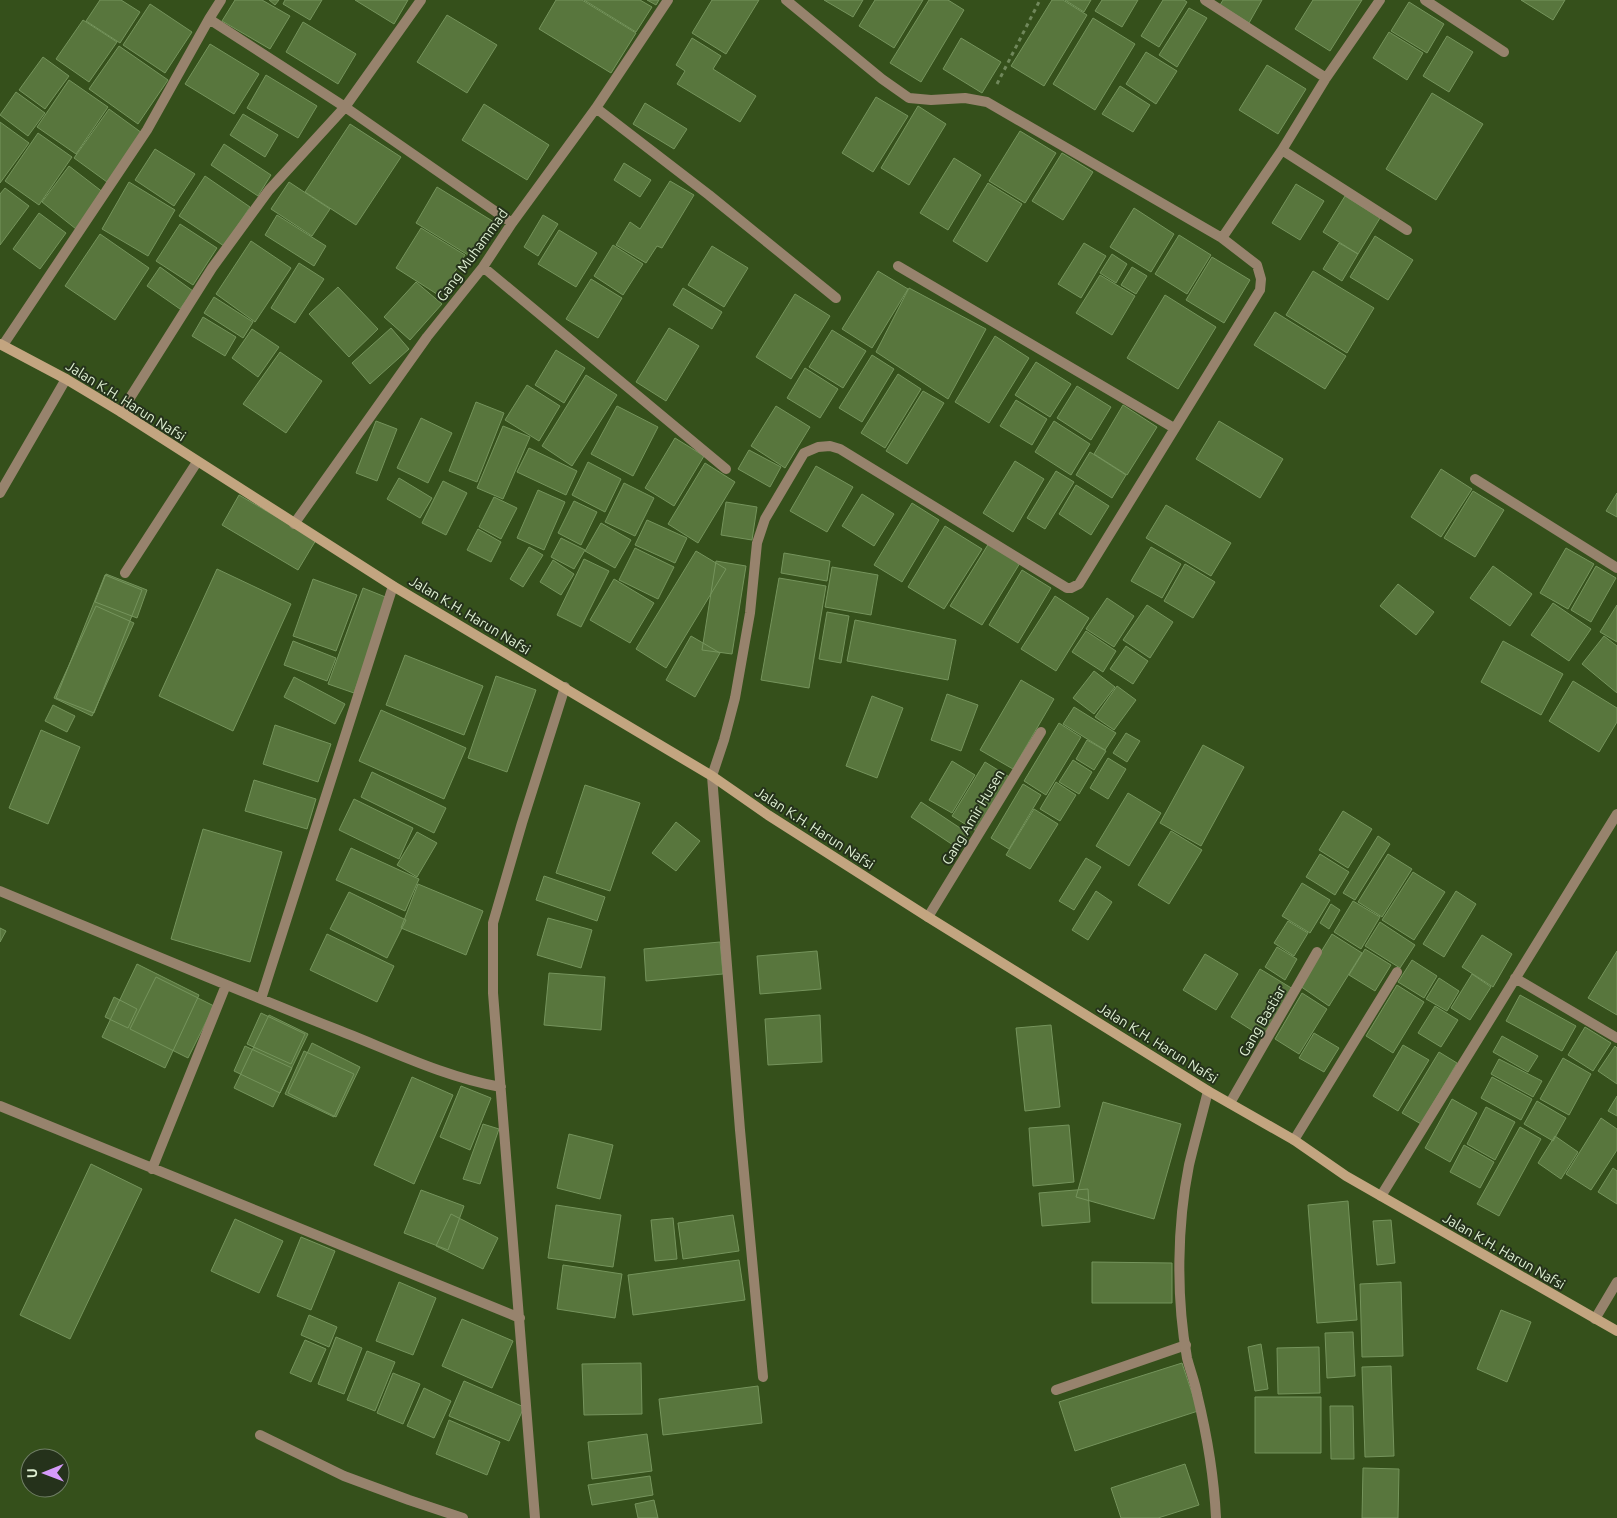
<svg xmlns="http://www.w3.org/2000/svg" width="1617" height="1518" font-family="Ubuntu,sans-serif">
<rect width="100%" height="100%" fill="#35501b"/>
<!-- building -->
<path fill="#58763d" stroke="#75945c" d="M100,0H121L140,12L120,43L86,21Z
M235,0H262L290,16L270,49L222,21Z
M269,0H279L275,5Z
M285,0H322L310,20L283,4Z
M355,0H408L394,24Z
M556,0H582L636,33L611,73L539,29Z
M584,0H640L652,7L636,32Z
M647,0H659L656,5Z
M712,0H759L726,54L692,33Z
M824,0H863L853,17Z
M875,0H923L894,48L859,26Z
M929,0H948L964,10L921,82L890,63Z
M1052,0H1063L1087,15L1044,86L1011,66Z
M1065,0H1091L1084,12Z
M1102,0H1138L1122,27L1095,11Z
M1163,0H1184L1187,2L1159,47L1141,36Z
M1223,0H1262L1249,23L1220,5Z
M1313,0H1362L1330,51L1295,29Z
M1521,0H1565L1553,20Z
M1409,2L1444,24L1427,53L1391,31Z
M150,4L192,32L165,73L123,45Z
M1189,8L1207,18L1177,67L1159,55Z
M447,15L497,45L467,93L417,62Z
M1093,18L1135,44L1095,110L1053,84Z
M83,20L117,42L89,82L56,59Z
M303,22L356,54L338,84L286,52Z
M1389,32L1423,53L1407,80L1373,58Z
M1447,36L1473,52L1449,92L1423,76Z
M692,38L721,56L713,69L756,96L740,122L677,84L685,71L676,65Z
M961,38L1001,62L982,93L943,69Z
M210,44L259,74L234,114L185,84Z
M119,46L168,80L138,124L89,89Z
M1146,52L1177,71L1156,104L1126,84Z
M43,57L69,76L45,109L19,90Z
M1267,65L1306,89L1278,134L1239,110Z
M266,75L317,106L298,138L247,108Z
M69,80L108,107L76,154L37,127Z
M1120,86L1150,105L1133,132L1102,114Z
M16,92L45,113L28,136L0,115Z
M1432,93L1483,124L1436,200L1386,169Z
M876,97L908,116L873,172L842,153Z
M645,103L687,129L674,149L633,124Z
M484,104L549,145L527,180L462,140Z
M918,106L946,124L909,185L881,168Z
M109,109L142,133L107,182L74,158Z
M243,114L278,135L265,157L230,135Z
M0,122L29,143L0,183Z
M350,124L401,157L356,225L305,192Z
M1020,131L1056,153L1025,203L989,181Z
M38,133L72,157L39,205L5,181Z
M224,144L271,175L258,196L211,165Z
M155,149L195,174L174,206L135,180Z
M1062,153L1093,172L1063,220L1032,201Z
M954,158L981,175L948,230L920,213Z
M624,163L651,180L640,197L614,180Z
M69,166L104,193L76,229L42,202Z
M205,176L250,207L224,246L179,216Z
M670,181L694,195L662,248L657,246L646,263L616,245L630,222L640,229Z
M129,182L175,210L148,256L102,229Z
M289,182L330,209L312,236L271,209Z
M988,183L1022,204L987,262L953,241Z
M1296,184L1324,201L1300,240L1272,223Z
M437,187L494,222L473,258L416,223Z
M5,188L29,206L0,245V194Z
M1345,196L1380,218L1358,254L1323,232Z
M1134,208L1174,234L1151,272L1110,247Z
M39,213L66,233L40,269L13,249Z
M277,215L326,246L314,266L265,235Z
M543,215L558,224L538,256L524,247Z
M180,224L217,248L193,285L156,261Z
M421,228L465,255L440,296L396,268Z
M559,230L597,253L576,287L538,264Z
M100,234L149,268L115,320L65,286Z
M1179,235L1211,255L1187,294L1155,274Z
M1375,236L1413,260L1388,300L1350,277Z
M251,241L291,268L255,322L216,294Z
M1084,243L1106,256L1081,298L1058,284Z
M1339,243L1358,254L1342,281L1323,269Z
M613,245L643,264L623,295L594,276Z
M712,246L748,268L724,307L688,285Z
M1112,254L1127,264L1116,283L1100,273Z
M1212,257L1250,280L1224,323L1186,300Z
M299,263L324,279L295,323L271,308Z
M160,267L193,291L180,309L147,286Z
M1132,267L1147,276L1136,294L1121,285Z
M878,271L908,289L872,348L842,329Z
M1313,271L1374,308L1347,353L1286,315Z
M1100,275L1135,296L1112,335L1076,313Z
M591,279L622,298L598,338L566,319Z
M416,282L442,304L410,340L384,317Z
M338,287L378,329L349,357L309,314Z
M683,288L722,312L712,329L673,305Z
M909,288L986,329L948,399L876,352Z
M795,294L830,316L791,379L756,357Z
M1165,295L1216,327L1178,389L1127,358Z
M214,297L253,322L243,338L204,313Z
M1275,312L1346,356L1325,389L1254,345Z
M203,317L236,337L225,356L192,336Z
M391,328L409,349L370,384L352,363Z
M669,328L699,346L666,401L636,382Z
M252,329L279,347L258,377L232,358Z
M832,330L866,351L843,388L809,367Z
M995,336L1029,358L989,423L955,402Z
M556,350L585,368L564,403L535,385Z
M280,352L322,381L286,433L243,404Z
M872,355L894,369L862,422L839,408Z
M1036,362L1071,384L1050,417L1015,395Z
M805,368L838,389L820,418L787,398Z
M898,374L921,389L885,448L861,433Z
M586,375L617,395L572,466L542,446Z
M527,385L560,406L539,441L505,420Z
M1077,386L1111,407L1091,440L1057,418Z
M923,391L944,403L907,464L886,451Z
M1016,400L1047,419L1032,445L1000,426Z
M476,402L504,413L477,482L449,471Z
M1123,405L1157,427L1127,475L1094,454Z
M617,406L658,427L633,476L591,454Z
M776,406L810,427L785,468L751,446Z
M421,418L452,433L428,483L397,468Z
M376,421L397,429L377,481L356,473Z
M1054,421L1090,444L1071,475L1035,452Z
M1219,421L1283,459L1260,498L1196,459Z
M503,426L530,437L503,499L477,488Z
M675,438L704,456L674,506L645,488Z
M529,448L577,471L566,495L517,472Z
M749,450L781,467L770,487L738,469Z
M1090,452L1126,475L1112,498L1076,475Z
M1015,461L1044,479L1013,532L983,513Z
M588,462L621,479L605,512L572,495Z
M705,463L735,482L698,543L668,524Z
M816,466L853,487L827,532L790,511Z
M1441,469L1472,489L1441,537L1411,517Z
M1056,471L1074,482L1045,529L1027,518Z
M399,478L432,498L420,518L387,499Z
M443,481L467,493L446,535L422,523Z
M624,483L654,498L635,536L605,522Z
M1076,485L1109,506L1091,535L1059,514Z
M538,490L565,502L544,550L517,538Z
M1473,491L1504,510L1475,557L1444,538Z
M1617,493V517L1606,511Z
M862,494L894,514L874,546L842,526Z
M239,495L316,540L298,570L222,525Z
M494,497L517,508L501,539L479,527Z
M574,501L597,512L581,545L558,533Z
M726,502L757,507L752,540L721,535Z
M912,503L939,520L902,582L874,565Z
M1166,505L1231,543L1211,576L1146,538Z
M647,520L687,538L675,563L635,545Z
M601,523L631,540L615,568L585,551Z
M945,526L982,549L944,609L908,587Z
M478,529L501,542L491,562L467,550Z
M561,538L585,550L574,569L551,557Z
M989,543L1020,563L982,625L950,606Z
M529,547L543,555L523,587L510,579Z
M1151,547L1181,564L1162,598L1131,581Z
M635,548L674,567L658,599L619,580Z
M1566,548L1594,564L1568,609L1540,593Z
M696,551L726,569L666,668L636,649Z
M784,553L830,561L827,581L781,573Z
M584,559L609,571L581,627L557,615Z
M553,560L574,574L561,595L540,582Z
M716,561L746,566L732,654L702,650Z
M1185,564L1215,582L1193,618L1164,601Z
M1493,566L1532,594L1510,626L1470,598Z
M1596,566L1616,578L1591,622L1571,610Z
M832,567L878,575L871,615L825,607Z
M217,569L291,604L233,731L159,696Z
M1022,570L1051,588L1018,643L989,625Z
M106,574L147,590L137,618L95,602Z
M105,575L142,590L94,713L56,698Z
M779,578L826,586L809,688L761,680Z
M313,579L357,595L336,651L293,636Z
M614,579L654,603L630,643L590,620Z
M1398,584L1434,612L1416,635L1380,606Z
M363,588L388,598L354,693L328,684Z
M1055,596L1089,618L1056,671L1021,649Z
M1107,598L1134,616L1114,647L1086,629Z
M1553,603L1591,629L1569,661L1531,635Z
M1147,605L1173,622L1150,658L1123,640Z
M1617,605V642L1600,632Z
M96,606L134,623L92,716L54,698Z
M827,612L849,616L841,663L819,659Z
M855,620L956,640L948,680L847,661Z
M1086,631L1116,651L1103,672L1072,652Z
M691,636L720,653L695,697L666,680Z
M1604,636L1617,646V693L1582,664Z
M293,641L336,658L327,681L284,665Z
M1503,641L1563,674L1541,715L1481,682Z
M1126,646L1148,661L1133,684L1110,669Z
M405,655L483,686L464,735L386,705Z
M1094,671L1115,687L1094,714L1073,698Z
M496,676L536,690L507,772L468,758Z
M294,677L345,704L335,724L284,697Z
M1021,680L1054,699L1013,769L980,750Z
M1573,681L1617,708V722L1599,752L1549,721Z
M1117,686L1136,700L1114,730L1095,717Z
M947,694L978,705L961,751L931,740Z
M872,696L903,708L877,778L846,766Z
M53,705L75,716L67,732L45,721Z
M1074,707L1116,733L1105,750L1063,724Z
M381,710L466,748L444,799L359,761Z
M1059,723L1081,737L1046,795L1024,781Z
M275,725L331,744L318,782L263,764Z
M41,730L80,747L48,824L9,808Z
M1126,733L1140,741L1127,762L1113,753Z
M1087,740L1106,751L1094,770L1076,759Z
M1203,745L1244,767L1201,846L1160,823Z
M1108,758L1126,769L1108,799L1090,788Z
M1073,760L1092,772L1079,794L1059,782Z
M952,761L975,775L952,813L929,800Z
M985,762L1011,778L978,832L952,816Z
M372,772L446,808L434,833L361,797Z
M254,780L316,799L307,829L245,811Z
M1056,782L1076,795L1060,821L1040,809Z
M1023,784L1041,795L1009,849L991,838Z
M585,785L640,803L610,891L556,873Z
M1128,793L1161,813L1129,866L1096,846Z
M354,799L413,828L399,859L339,830Z
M921,802L969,834L959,849L911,817Z
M1034,809L1058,824L1030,869L1006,855Z
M1343,811L1372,829L1348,868L1319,850Z
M676,822L700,841L676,871L652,853Z
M203,829L282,852L250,962L171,939Z
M1171,831L1202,850L1169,904L1138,885Z
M417,832L437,843L417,877L397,865Z
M1378,836L1390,844L1355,900L1343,893Z
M351,848L419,879L405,911L336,880Z
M1320,854L1349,872L1335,895L1306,877Z
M1388,854L1412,869L1382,917L1358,902Z
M1086,858L1101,867L1074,910L1059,901Z
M1413,872L1445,892L1414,940L1382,920Z
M544,876L605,897L597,921L536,900Z
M1302,883L1330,900L1310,933L1282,916Z
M418,884L483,911L466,955L401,928Z
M1096,891L1112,902L1088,940L1072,930Z
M1456,891L1476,904L1444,957L1423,944Z
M349,892L406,920L387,958L330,929Z
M1353,901L1380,917L1361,949L1334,932Z
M1331,904L1340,910L1329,929L1320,923Z
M548,918L592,930L581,968L537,955Z
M1288,921L1308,933L1294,956L1274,943Z
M1380,922L1415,945L1400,968L1365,946Z
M0,928L6,931L0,942Z
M327,934L394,966L377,1002L310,970Z
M1332,934L1362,953L1329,1006L1300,986Z
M1482,935L1512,954L1493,987L1462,967Z
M720,942L723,974L646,981L644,949Z
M1277,947L1297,959L1285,980L1265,967Z
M1365,949L1391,965L1375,991L1349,975Z
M817,951L821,989L760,994L757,956Z
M1617,951V1015L1588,998Z
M1205,954L1238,974L1216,1010L1183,990Z
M1412,960L1437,976L1424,998L1398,982Z
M137,964L199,995L165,1068L102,1037Z
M1260,969L1293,989L1264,1038L1231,1017Z
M549,973L605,977L601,1030L544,1025Z
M1472,974L1491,987L1470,1020L1451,1008Z
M156,977L214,1006L188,1058L130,1029Z
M1439,978L1459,991L1447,1011L1426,999Z
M1397,985L1424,1002L1393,1053L1366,1036Z
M1302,993L1327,1009L1299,1054L1275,1039Z
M1520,995L1576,1026L1562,1051L1506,1021Z
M114,997L137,1009L128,1028L105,1017Z
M1435,1006L1458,1020L1441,1047L1418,1033Z
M261,1013L305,1034L291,1064L247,1044Z
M269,1015L308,1034L273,1107L234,1088Z
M820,1015L822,1062L768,1065L765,1019Z
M1051,1025L1060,1107L1025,1111L1016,1028Z
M1585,1027L1611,1043L1593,1071L1568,1055Z
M1314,1033L1339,1048L1324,1072L1299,1058Z
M1502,1036L1538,1056L1528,1072L1493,1052Z
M312,1043L360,1067L336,1117L288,1093Z
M1403,1045L1429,1060L1398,1111L1373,1096Z
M245,1046L292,1068L280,1093L234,1071Z
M1615,1046L1617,1048V1084L1598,1071Z
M304,1051L354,1074L334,1117L285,1094Z
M1439,1052L1457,1063L1421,1124L1402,1113Z
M1563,1058L1591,1074L1569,1115L1540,1099Z
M1499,1059L1542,1081L1533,1097L1491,1074Z
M412,1077L453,1095L414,1184L374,1165Z
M1492,1077L1532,1099L1521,1120L1481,1098Z
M461,1086L491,1098L470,1150L440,1137Z
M1617,1096V1116L1608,1111Z
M1452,1099L1477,1113L1450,1162L1425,1148Z
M1537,1101L1566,1118L1553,1141L1524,1124Z
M1103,1102L1181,1124L1154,1219L1076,1197Z
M1486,1107L1515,1122L1495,1160L1467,1144Z
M1601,1118L1617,1129V1150L1591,1190L1566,1174Z
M483,1124L499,1129L480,1184L463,1179Z
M1069,1125L1074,1182L1033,1186L1029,1128Z
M1520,1127L1541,1139L1499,1216L1477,1204Z
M569,1134L613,1145L600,1199L557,1188Z
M1555,1136L1578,1152L1561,1179L1538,1163Z
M1464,1145L1494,1162L1480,1188L1450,1172Z
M91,1164L142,1189L70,1339L20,1315Z
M1613,1168L1617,1171V1204L1598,1192Z
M1088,1189L1090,1222L1042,1226L1039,1193Z
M421,1190L464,1206L448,1250L404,1233Z
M1348,1201L1357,1320L1317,1323L1308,1205Z
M556,1205L621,1215L613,1267L548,1258Z
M451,1214L498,1238L483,1269L436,1246Z
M733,1215L739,1251L683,1259L678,1223Z
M673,1218L677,1259L655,1261L651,1220Z
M235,1219L283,1241L259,1293L211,1271Z
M1391,1220L1395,1263L1377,1265L1373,1221Z
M301,1237L335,1251L311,1310L277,1296Z
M739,1260L745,1300L633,1315L628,1275Z
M1092,1262L1172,1263V1303H1092Z
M563,1265L622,1274L615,1318L557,1309Z
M399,1282L436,1298L413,1355L376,1341Z
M1401,1282L1403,1356L1362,1357L1360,1284Z
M1501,1310L1531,1322L1507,1382L1477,1369Z
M309,1315L337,1327L329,1347L301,1335Z
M462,1319L513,1341L492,1388L442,1366Z
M1353,1332L1355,1376L1327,1378L1325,1333Z
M336,1337L362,1348L344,1394L318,1384Z
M305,1340L326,1349L311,1382L290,1373Z
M1261,1344L1268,1389L1255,1391L1248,1347Z
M1319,1347L1320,1393L1278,1394L1277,1348Z
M367,1351L395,1362L375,1411L347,1400Z
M641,1363L642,1414L584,1415L582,1364Z
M1182,1363L1198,1411L1075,1451L1059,1402Z
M1391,1366L1394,1456L1365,1457L1362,1367Z
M393,1373L420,1384L403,1424L377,1413Z
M464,1381L524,1407L509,1441L449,1416Z
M758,1386L762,1423L663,1435L659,1399Z
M424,1388L451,1401L434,1438L407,1426Z
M1255,1397H1321V1453H1255Z
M1330,1406H1353L1354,1459H1331Z
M449,1420L500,1442L487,1475L436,1454Z
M647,1434L652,1471L592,1479L588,1442Z
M1185,1464L1199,1505L1158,1518H1121L1111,1488Z
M1363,1468L1399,1469L1398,1518H1362Z
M650,1476L653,1495L592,1505L588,1485Z
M654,1500L658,1518H638L635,1504Z"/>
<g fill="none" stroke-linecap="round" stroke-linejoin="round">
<!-- path -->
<path stroke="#70885b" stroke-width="3" stroke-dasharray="4 4" stroke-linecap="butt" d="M997,84L1040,0"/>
<!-- lane -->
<path stroke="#97836d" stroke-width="10" d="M0,493L66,379
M125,573L197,462
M1056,1390L1186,1345"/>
<!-- street -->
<path stroke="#97836d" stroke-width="10" d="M1205,0L1326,78
M1425,0L1504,52
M209,19L345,107L512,223
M596,108L709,195L836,298
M1282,150L1407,230
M1222,238L1282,150L1326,78L1380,0
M898,266L1174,428
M483,267L726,469
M3,345L147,130L209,19L221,0
M121,412L212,268L269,190L345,107L421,0
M1475,479L1617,568
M294,524L427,337L483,267L512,223L596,108L668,0
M0,891C111,937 222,984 333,1028C388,1049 443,1077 501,1087
M928,917L1041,732
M1515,978L1617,1038
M261,999L393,586
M1208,1091C1202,1115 1195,1140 1189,1165C1177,1225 1176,1297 1187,1358C1190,1370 1195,1382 1197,1394C1207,1435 1214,1476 1216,1518
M1230,1103L1317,952
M0,1106L520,1318
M1294,1140L1397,972
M152,1169L226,985
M1381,1196L1617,814
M1595,1319L1617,1282
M763,1377L740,1130L712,776L724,740L735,698L750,613L757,543L765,519L804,453L818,447L830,446L840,449L1067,588H1071L1079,584L1260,290L1261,279L1257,265L1222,238L987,102L965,98L931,100L909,98L882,79L786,0
M260,1435L344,1476L409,1500L463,1518
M535,1518L493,993V923L522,823L565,687"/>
<!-- secondary -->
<path stroke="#c3a580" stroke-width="10" d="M0,344L66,379L121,412L393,586L712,776L768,815L928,917L1208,1091L1294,1140L1346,1176L1617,1331"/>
</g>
<g text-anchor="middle" stroke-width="4" stroke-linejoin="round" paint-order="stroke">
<!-- street labels -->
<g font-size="14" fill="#dff0d3" stroke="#25321b">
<text transform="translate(472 255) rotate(-54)" y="5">Gang Muhammad</text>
<text transform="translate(126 401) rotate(32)" y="5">Jalan K.H. Harun Nafsi</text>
<text transform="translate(470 615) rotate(31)" y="5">Jalan K.H. Harun Nafsi</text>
<text transform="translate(973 817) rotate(-59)" y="5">Gang Amir Husen</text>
<text transform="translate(815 828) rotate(33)" y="5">Jalan K.H. Harun Nafsi</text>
<text transform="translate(1262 1021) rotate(-60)" y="5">Gang Bastiar</text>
<text transform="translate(1158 1043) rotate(32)" y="5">Jalan K.H. Harun Nafsi</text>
<text transform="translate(1504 1251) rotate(30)" y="5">Jalan K.H. Harun Nafsi</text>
</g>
</g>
<!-- north arrow -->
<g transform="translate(45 1473) rotate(269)"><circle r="24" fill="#25321b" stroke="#6f7e65"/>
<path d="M0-4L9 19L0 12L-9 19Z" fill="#d69bfa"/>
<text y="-8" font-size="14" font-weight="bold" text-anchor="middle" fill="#dff0d3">U</text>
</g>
</svg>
